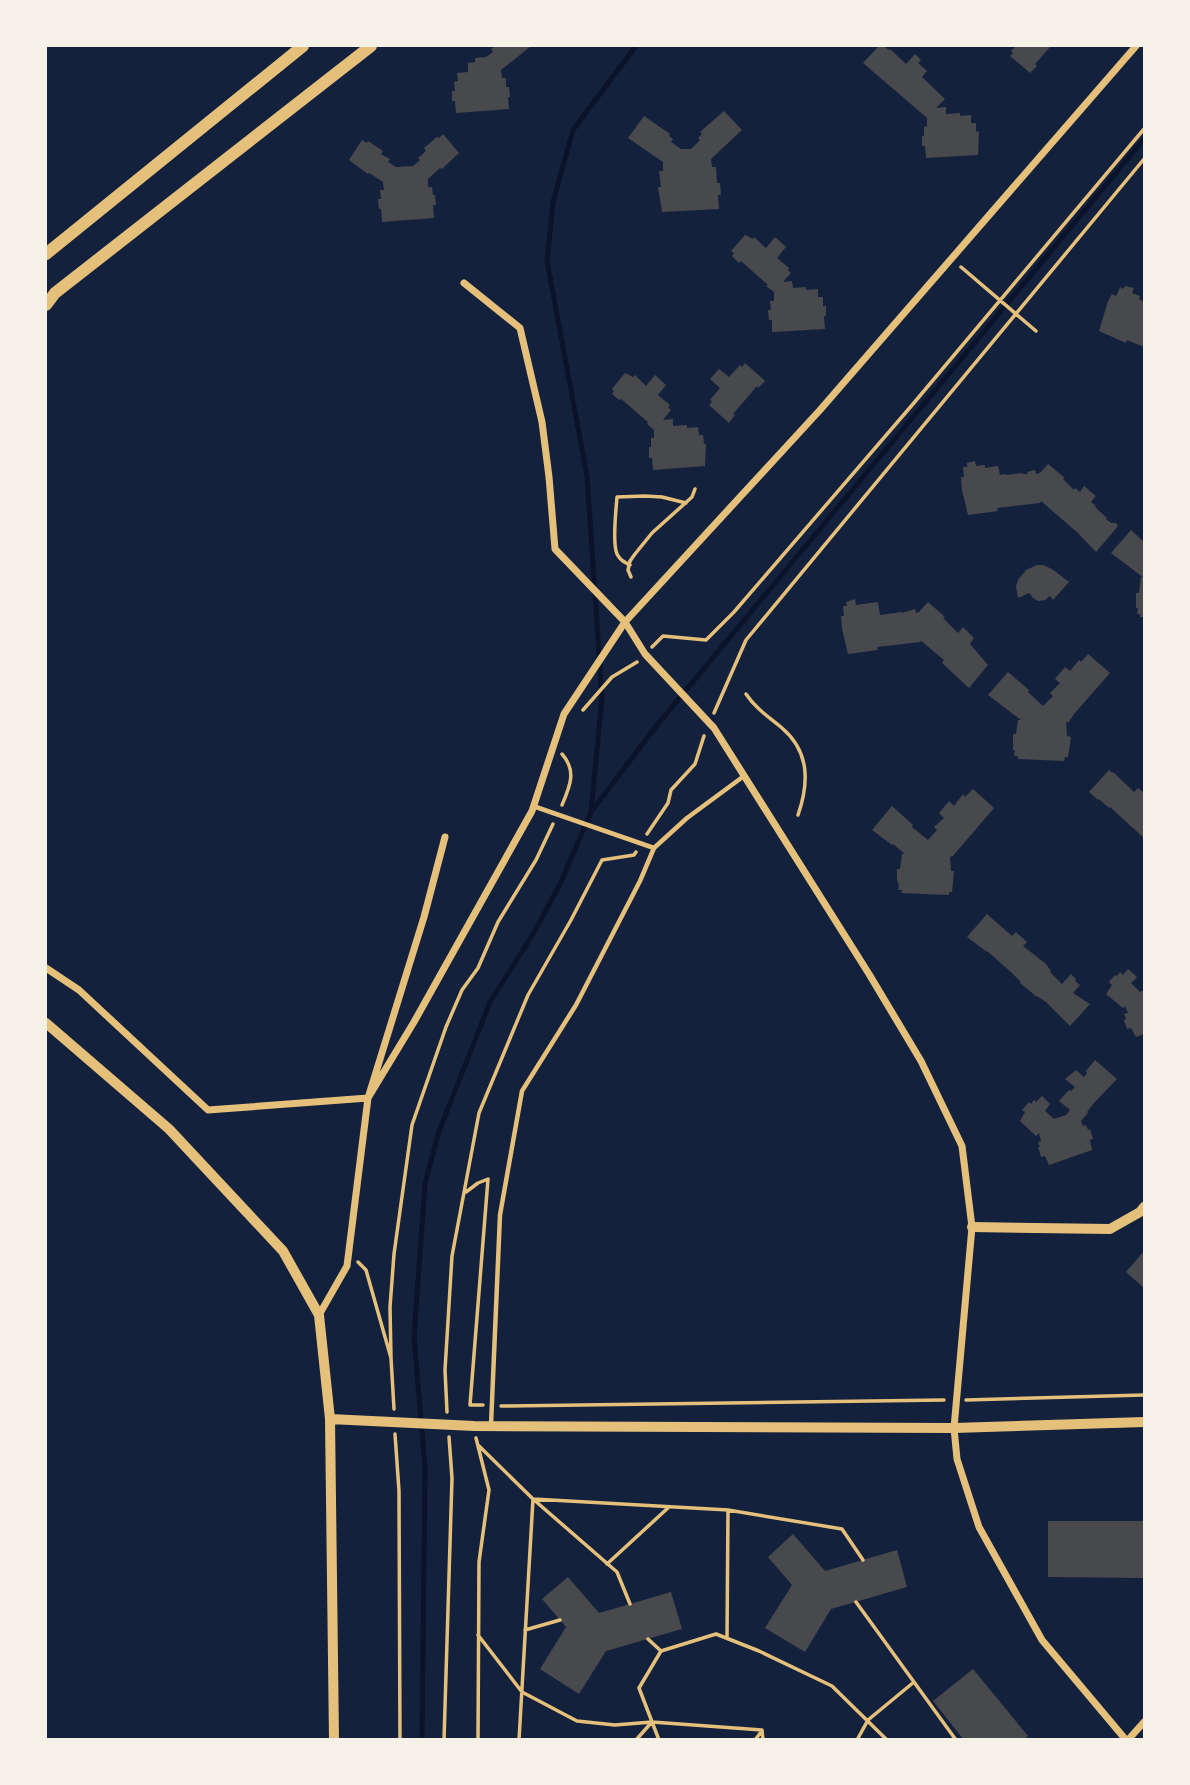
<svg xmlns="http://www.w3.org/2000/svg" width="1190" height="1785" font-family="'Archivo Narrow',sans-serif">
<rect width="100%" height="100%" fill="#14213d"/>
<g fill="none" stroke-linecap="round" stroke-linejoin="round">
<!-- stream -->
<path stroke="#0b132b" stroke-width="5" d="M591,812L602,697L587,476L547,261L553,202L573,130L636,46
M422,1740L425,1467L414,1337L425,1184L438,1134L490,1002L535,931L561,882L591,812L657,725L1144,139"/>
</g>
<!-- building -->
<path fill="#48494c" d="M495,46H531L501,70L502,78H506V87H509L510,97H508L509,109L456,113L455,101H452V91H455L454,82L458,81L457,73L468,72V63L475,62V58L486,57L493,52L491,49Z
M879,46H883L889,50L890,49L906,64L915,54L921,60L918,63L927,71L922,77L945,99L936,108L946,107V114L960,113V116L971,115V123H976V132L979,131L978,155L926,158L925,146H922V136H924V127L927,126V118L863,63Z
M1016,46H1051L1035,64L1037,66L1030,73L1010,56L1013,53L1011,51Z
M724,111L742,130L711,159L712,167H716L717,183H720L721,195H718L719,209L662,212L658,187H661L659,171H663V162L628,138L644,116L670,134L669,136L673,139L671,142L681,149H691L700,140L698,138L702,134L700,132Z
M443,134L459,153L442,169L440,168L428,179V187H432L433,195H435L436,205H433L434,218L382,222L381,209H379L378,199H381L380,190H384L383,182L369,173L368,174L349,160L362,140L367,143L368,141L383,151L381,154L390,159L388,162L396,167L413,166L420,160L418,158L426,151L424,148L437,137L439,138Z
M745,235L753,239L754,237L766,248L775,237L786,247L777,258L789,268L788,270L791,273L783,282L792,281L793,288L806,287V290L818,289V297H823V306H826V316H824L825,329L772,332V320H769L768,310H771L770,301H774V292L766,286L768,285L741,261L739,263L732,256L734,253L731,251Z
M1125,286L1134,288L1132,293L1140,296L1139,299L1144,302V347L1127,340L1126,343L1099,331L1108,301L1112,294L1116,296L1120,287L1123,289Z
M745,363L765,381L758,388L757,386L733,414L735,415L729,423L709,405L712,402L710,400L720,388L710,379L719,369L729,377L740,365L742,367Z
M625,373L633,377L635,375L646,386L655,375L666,385L658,395L670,405L668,407L671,410L663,420L673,419V426L687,425V428L698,427L699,435H703L704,444H706L705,466L653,470L652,458H649V447H651V438H654V430L647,424L648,422L621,399L619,400L612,394L614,391L612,389Z
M975,461L976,466L985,465V468L998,466L1000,475L1006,474V475L1022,473V474H1028L1027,472L1035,470L1036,474L1040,473L1048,464L1065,478L1063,479L1074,490L1075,488L1080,492L1084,486L1096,496L1091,502L1096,506L1095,507L1107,518L1106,519L1111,523H1116L1118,526L1096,552L1078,533L1041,501L1040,503L997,508L998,511L968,515L962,490L961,477H964L963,467H967V463Z
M1131,530L1144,542V617H1140V614H1137L1138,608H1136V593H1139L1141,577L1144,578L1111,553Z
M1037,565H1043L1052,569L1069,582L1053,600L1050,596L1045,600L1038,601L1033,598L1029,593L1018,598L1016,586L1018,580L1026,570Z
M855,599L856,605L878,602L880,615L902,612V613L915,609L916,613L919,612L928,602L945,617L943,618L958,633L963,627L974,638L970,644L988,665L969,688L942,663L944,660L920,640L921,642L877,647L878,650L848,654L842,629L841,616H844L843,606H847L846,602Z
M1088,654L1110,673L1074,714L1068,723L1066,721L1067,736L1071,737L1068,757H1065L1064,761L1018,759V756H1014L1015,750H1013V734H1016L1018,720H1021L988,695L1008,672L1029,690L1028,692L1043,706L1053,696L1050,693L1060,683L1055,679L1065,667L1070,671L1079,660L1081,662Z
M1109,770L1112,773L1113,772L1134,792L1138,788L1144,793V838L1110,807L1109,808L1099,799L1098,800L1089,792Z
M973,789L994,808L952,857L950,856L951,871H954L952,892H949V895L901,893L902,890H898L899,885L897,881V869H900L902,854H905L893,844L892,845L872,830L892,806L913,825L912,827L928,840L937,830L934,827L944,818L939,813L949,801L954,806L963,794L965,797Z
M987,914L1012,936L1016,932L1027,942L1023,946L1046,964L1051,971L1050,972L1062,984L1071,974L1076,979L1075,981L1080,985L1073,993L1090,1004L1070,1026L1046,1002L1037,996V997L1020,983L1021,982L1012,973L987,951V952L967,937Z
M1128,969L1137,977L1131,983L1140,992L1144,990V1034L1136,1037L1131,1028L1127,1029L1124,1020L1126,1019L1124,1014L1128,1013L1125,1006L1123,1008L1106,994L1112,985L1109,982L1115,975L1117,976L1120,972L1123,975Z
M1095,1060L1117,1079L1093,1104L1087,1112L1088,1113L1081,1121L1083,1126L1086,1125L1088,1130L1090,1129L1093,1139L1090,1140L1092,1150L1049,1165L1045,1156L1041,1157L1038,1147H1040L1038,1142L1041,1141L1039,1133L1036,1136L1020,1121L1025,1112L1022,1110L1029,1102L1031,1104L1034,1100L1036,1102L1042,1096L1050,1104L1045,1111L1054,1119L1066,1115L1070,1110L1059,1101L1069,1090L1071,1091L1075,1087L1065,1079L1076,1070L1084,1077L1087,1073L1086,1071Z
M1144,1251V1288L1126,1272Z
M1048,1521H1144V1578L1048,1577Z
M793,1534L825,1571L897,1550L907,1587L831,1609L805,1652L765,1628L792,1585L768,1557Z
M568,1577L599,1613L671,1592L682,1629L606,1651L579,1694L540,1669L566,1627L542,1599Z
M973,1669L1028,1736L1024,1740H964L933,1701Z"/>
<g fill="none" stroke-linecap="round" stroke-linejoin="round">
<!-- path -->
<path stroke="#e5c07b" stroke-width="3.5" d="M961,267L1036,331
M630,565C624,562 620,560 617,554C612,543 616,511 617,497L645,496L662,497L686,503
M631,577L628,570L630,561L635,554L652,533L692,497L695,489
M652,647L663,636L706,640L734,612L913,404L1144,129
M746,694C756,709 769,717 782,728C810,752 809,783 798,815
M583,710L612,677L637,662
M714,713L746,640L1144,159
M562,754C577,771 570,786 562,805
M647,834L668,803L671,790L695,764L704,736
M466,1192L478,1183L488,1179L470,1405H483
M358,1262L366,1270L391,1358L394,1409
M391,1358L390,1307L394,1254L412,1125L446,1027L462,990L478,968L498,922L536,860L553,824
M966,1400L1144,1395
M501,1406L944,1400
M447,1412L445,1370L452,1256L479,1113L528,995L571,920L602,860L634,855L636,852
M395,1434L399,1491L400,1740
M476,1438L489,1490L479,1562L478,1740
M478,1445L533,1499L617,1572L630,1604
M728,1510L842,1529L863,1560
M607,1564L669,1507
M856,1602L956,1740
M525,1630L560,1620
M478,1635L522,1692L577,1721L615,1725L652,1722L762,1730L763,1740
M648,1639L661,1651
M444,1740L452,1478L449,1437
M519,1740L533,1499L728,1510L727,1638
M636,1740L651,1723
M659,1740L639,1688L661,1651L716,1634L759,1651L832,1686L887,1740
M755,1740L761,1732
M857,1740L868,1720L914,1682"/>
<!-- service -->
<path stroke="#e5c07b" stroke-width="4.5" d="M533,806L654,848L687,818L744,776
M491,1425L500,1215L522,1091L576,1005L640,881L654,848"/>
<!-- minor -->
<path stroke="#e5c07b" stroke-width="7" d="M464,283L520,328L542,422L549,477L555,549L625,622L645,654L714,728L869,974L921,1061L962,1146L972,1227L954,1428L957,1459L979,1527L1042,1640L1126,1740
M46,968L79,990L208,1110L368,1098L424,917L445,837
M319,1315L347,1266L368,1098L414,1022L532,811L564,714L625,622L820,410L1136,46
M1128,1740L1144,1722"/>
<!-- tertiary -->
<path stroke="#e5c07b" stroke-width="10" d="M46,1023L169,1129L283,1251L319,1315L330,1419L334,1740
M972,1227L1110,1229L1140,1212L1144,1207
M330,1419L474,1426L954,1428L1144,1422"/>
<!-- secondary -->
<path stroke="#e5c07b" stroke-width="12" d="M46,254L303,46
M46,305L55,293L371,46"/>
</g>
<!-- border -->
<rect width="1190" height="1785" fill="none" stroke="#f6f1e7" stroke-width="94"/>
</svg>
